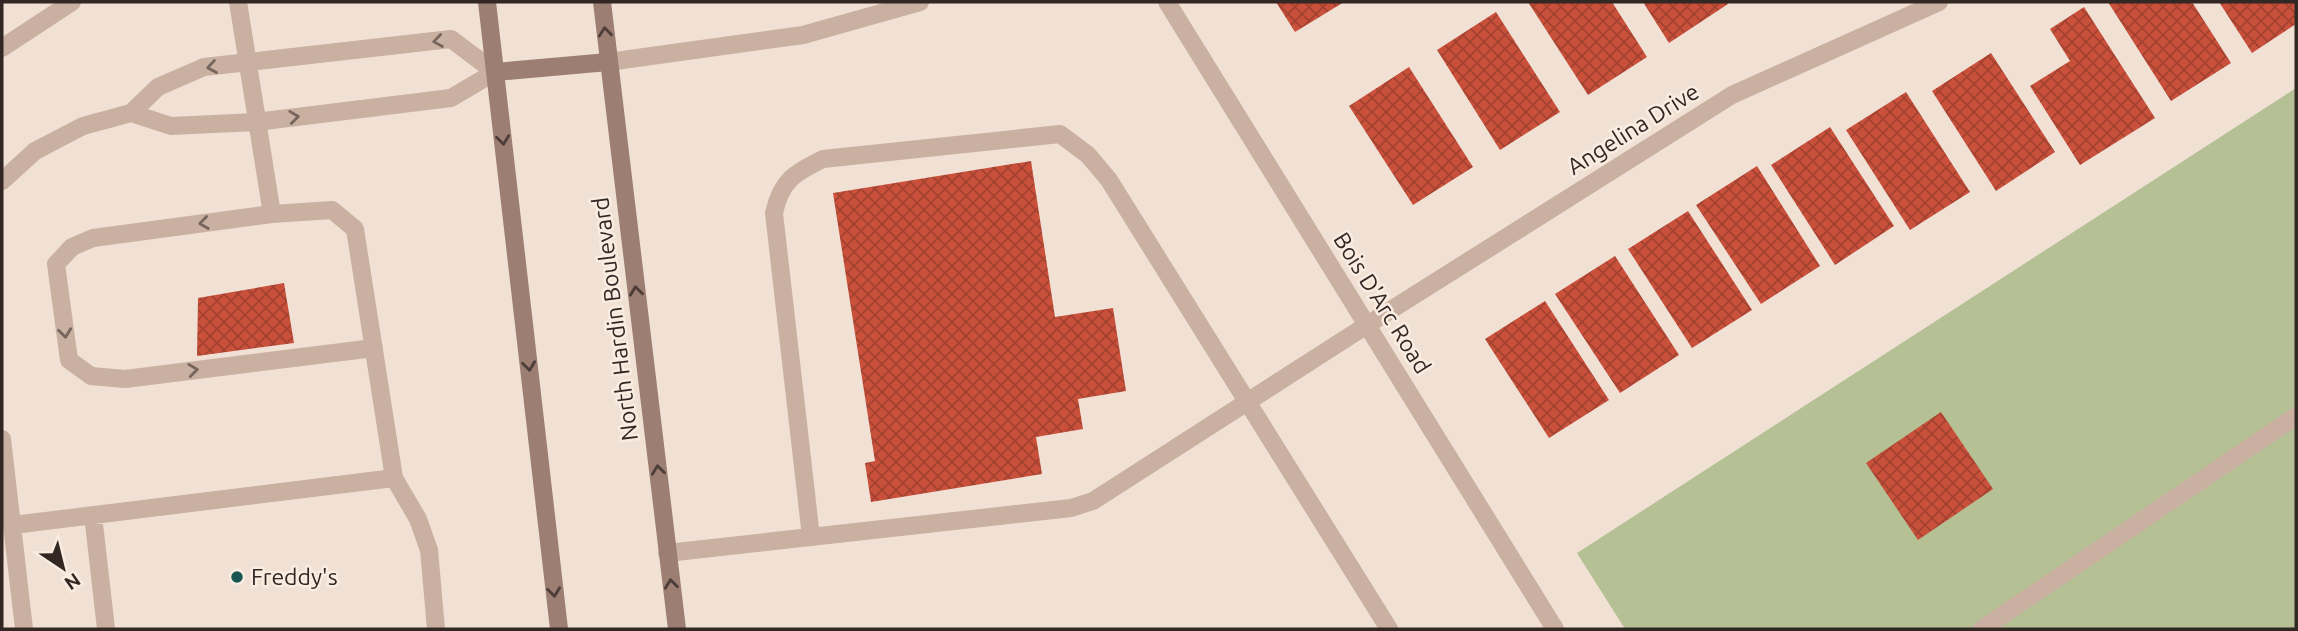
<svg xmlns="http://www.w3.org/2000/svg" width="2298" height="631" font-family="Ubuntu,sans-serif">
<defs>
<pattern id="building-cross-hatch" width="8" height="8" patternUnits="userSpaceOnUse" patternTransform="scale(1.75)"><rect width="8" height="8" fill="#c9503b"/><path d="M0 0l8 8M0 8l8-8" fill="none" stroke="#a44231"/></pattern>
</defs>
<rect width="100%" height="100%" fill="#f1e1d5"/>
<!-- grass -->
<path fill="#b5c095" d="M2296,88V629H1625L1577,553Z"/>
<!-- building -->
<path fill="url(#building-cross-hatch)" d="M1276,2H1344L1295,32Z
M1528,2H1612L1647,57L1588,95Z
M1643,2H1727L1728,4L1669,43Z
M2108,2H2192L2231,63L2171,101Z
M2219,2H2296V24L2252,53Z
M2084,7L2155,118L2080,165L2030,86L2070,61L2050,29Z
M1496,12L1560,112L1500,150L1437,50Z
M1991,53L2055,152L1996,191L1932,91Z
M1409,67L1473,167L1413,205L1349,106Z
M1906,92L1970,192L1910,230L1846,130Z
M1830,127L1894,226L1835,265L1771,165Z
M1031,161L1055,317L1113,308L1126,391L1078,399L1083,429L1036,437L1042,474L871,502L865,463L875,461L833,193Z
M1757,166L1820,266L1761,304L1696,205Z
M1688,211L1752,310L1692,348L1628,249Z
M1615,256L1679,355L1620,393L1555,294Z
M284,283L294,343L197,356L198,298Z
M1545,301L1609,400L1549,438L1485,339Z
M1941,412L1993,489L1918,540L1866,463Z"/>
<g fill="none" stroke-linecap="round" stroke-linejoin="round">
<!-- service -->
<path stroke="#c9b0a1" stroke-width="18" d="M238,2L272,214
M2,48L72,2
M2,181L35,151L83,126L131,113L158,87L204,67L451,39L495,72L451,98L256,122L171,126L131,113
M2,439L24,629
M394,478L418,519L429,550L436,629
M93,515L106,629
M13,525L394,478L355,229L332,210L272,214L93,238L72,247L56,264L69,360L91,376L125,379L374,348
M811,537L774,213C781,181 794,173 823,159L1060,134L1088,155L1109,180L1389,629
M667,553L1071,508L1093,501L1367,325
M1982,629L2296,416"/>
<!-- minor -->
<path stroke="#c9b0a1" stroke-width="18" d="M1167,2L1555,629
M1367,325L1732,95L1939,2"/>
<!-- tertiary -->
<path stroke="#c9b0a1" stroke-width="18" d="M608,62L803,35L920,2"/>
<!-- secondary -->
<path stroke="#9c7e73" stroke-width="18" d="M487,2L559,629
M602,2L677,629
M495,72L608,62"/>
</g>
<!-- one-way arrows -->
<defs><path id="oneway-chevron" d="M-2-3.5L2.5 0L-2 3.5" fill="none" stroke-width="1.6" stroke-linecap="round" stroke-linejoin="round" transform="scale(1.75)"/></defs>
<g stroke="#4d3d38">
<use href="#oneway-chevron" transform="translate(605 32) rotate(-96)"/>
<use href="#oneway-chevron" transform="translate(503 140) rotate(83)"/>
<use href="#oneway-chevron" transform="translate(636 291) rotate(-97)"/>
<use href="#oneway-chevron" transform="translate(529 366) rotate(83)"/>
<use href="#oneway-chevron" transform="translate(658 470) rotate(-97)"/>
<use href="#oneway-chevron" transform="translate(671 584) rotate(-97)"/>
<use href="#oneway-chevron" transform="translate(554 592) rotate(83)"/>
</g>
<g stroke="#76655c">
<use href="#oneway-chevron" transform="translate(438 41) rotate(172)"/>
<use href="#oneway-chevron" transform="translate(212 67) rotate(171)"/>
<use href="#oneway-chevron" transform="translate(294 117) rotate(-7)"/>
<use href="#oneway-chevron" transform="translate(204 223) rotate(172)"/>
<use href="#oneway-chevron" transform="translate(65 333) rotate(83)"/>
<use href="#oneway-chevron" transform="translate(193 370) rotate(-7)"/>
</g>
<!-- markers -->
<circle fill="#195553" stroke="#f9ece1" stroke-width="2.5" cx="237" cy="577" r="7"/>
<g text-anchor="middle" stroke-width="5" stroke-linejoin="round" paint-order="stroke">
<!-- street labels -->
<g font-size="23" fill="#332724" stroke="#f9ece1">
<text transform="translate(1633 129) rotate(-32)" y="8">Angelina Drive</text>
<text transform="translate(1382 303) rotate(58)" y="8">Bois D'Arc Road</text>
<text transform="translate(615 319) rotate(-97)" y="8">North Hardin Boulevard</text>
</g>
<!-- poi labels -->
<g font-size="23" fill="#332724" stroke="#f9ece1" text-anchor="start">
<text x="251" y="585">Freddy's</text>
</g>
</g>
<!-- border -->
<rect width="2298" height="631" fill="none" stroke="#332724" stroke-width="7"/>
<!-- north arrow -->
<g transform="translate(63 568) rotate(145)" stroke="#f9ece1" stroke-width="5" paint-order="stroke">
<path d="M0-5L12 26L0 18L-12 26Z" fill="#332724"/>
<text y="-10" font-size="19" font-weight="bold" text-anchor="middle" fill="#332724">N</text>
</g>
</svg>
